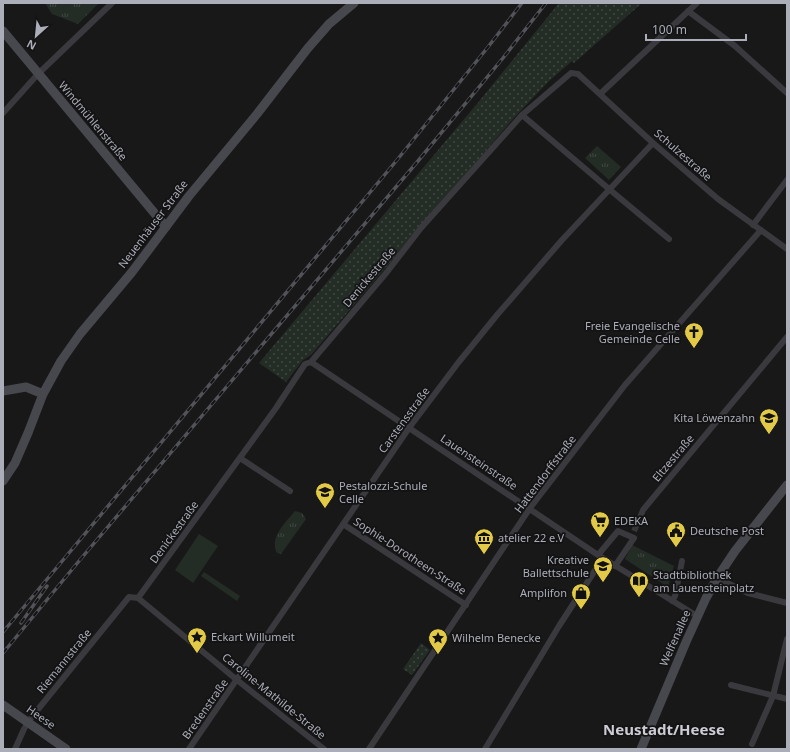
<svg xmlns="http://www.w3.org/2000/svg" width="790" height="752" font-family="'Noto Sans',sans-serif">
<defs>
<pattern id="grass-tufts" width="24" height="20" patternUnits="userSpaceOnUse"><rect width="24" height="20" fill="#242c26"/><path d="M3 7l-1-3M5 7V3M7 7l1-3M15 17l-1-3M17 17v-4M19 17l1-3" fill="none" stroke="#414843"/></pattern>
<pattern id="garden-dots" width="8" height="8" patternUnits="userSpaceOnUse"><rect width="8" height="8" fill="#242c26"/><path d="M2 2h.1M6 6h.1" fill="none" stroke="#414843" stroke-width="1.8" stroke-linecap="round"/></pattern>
</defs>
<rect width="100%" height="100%" fill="#181819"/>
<!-- grass -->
<path fill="url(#grass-tufts)" d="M45,3H97L98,4L78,24L52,14Z
M597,146L621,167L609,180L585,158Z
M295,511L302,513L306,519L281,554L277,553C269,538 286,522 295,511Z
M632,545L674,566L668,587L625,559Z"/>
<!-- garden -->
<path fill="url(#garden-dots)" d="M559,3H642L574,63L572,61L548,82L513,119L311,355L303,360L286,382L259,363L481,99Z
M421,643L430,650L412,675L403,669Z"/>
<!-- pitch -->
<path fill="#242c26" d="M199,534L218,546L193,583L175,570Z
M204,572L240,596L237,601L201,576Z"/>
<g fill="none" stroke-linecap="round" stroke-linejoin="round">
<!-- street-tunnel -->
<path stroke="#353639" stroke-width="6" stroke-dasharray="6 3" stroke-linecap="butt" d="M634,531L639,520"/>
<!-- street -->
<path stroke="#39393e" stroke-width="6" d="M688,11L735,46L787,93
M600,94L697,3
M3,113L38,74L112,3
M522,115L609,189L669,239
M753,225L787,180
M311,362L598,555L697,616
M240,458L290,491
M639,520L643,510L787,337
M343,524L466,605
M598,555L618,531L634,538
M615,566L634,538
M717,578L748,593L787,603
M138,598L276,408L305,364L311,362L387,272L421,228L522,115L571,73L578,74L653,143L718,199L787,249
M138,598L237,680L324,749
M672,601L675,596L682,561
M731,685L787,699
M752,744L773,696L787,639
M15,749L24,729L31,718L129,597L138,598
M189,749L409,428L458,363L497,315L562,240L653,143
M369,749L530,508L625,385L761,230
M485,749L559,626L603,558"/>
<!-- secondary -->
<path stroke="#47484e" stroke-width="9" d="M3,31L166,227
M3,391L26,387L43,394
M3,481L15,463L28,433L43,394L61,361L80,334L132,272L189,196L257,114L308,48L329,24L354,3
M3,705L66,749
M641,749L686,642L706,598L717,578L735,551L787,485"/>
<defs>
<path id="rail" d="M21,623L47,586
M3,632L397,160L488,47L522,3
M3,653L79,561L418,161L503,58L546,3"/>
</defs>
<!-- rail casing -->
<use href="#rail" stroke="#525359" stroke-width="3.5"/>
<!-- rail -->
<use href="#rail" stroke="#131314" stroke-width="2" stroke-dasharray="6" stroke-linecap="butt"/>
</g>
<!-- icons -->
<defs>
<symbol id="church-pin" viewBox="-11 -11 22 30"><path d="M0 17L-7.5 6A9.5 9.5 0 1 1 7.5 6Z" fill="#e2c947" stroke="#131314"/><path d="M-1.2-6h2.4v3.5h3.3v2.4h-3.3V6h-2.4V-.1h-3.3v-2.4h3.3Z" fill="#111"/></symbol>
<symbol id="school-pin" viewBox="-11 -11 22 30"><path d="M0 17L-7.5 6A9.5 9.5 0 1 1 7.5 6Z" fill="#e2c947" stroke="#131314"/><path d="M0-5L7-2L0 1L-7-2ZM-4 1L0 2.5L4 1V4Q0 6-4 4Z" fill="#111"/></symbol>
<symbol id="supermarket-pin" viewBox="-11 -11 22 30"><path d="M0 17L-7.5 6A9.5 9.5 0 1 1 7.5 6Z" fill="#e2c947" stroke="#131314"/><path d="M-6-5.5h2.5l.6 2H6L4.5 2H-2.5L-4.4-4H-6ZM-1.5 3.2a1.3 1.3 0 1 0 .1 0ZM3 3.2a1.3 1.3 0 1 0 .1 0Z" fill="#111"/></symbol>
<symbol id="civic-pin" viewBox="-11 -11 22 30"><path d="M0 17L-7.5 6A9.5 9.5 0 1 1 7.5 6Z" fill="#e2c947" stroke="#131314"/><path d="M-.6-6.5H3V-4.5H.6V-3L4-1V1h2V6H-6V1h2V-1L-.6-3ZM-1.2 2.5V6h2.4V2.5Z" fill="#111"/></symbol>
<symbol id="museum-pin" viewBox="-11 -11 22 30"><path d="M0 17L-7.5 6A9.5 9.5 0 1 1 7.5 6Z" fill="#e2c947" stroke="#131314"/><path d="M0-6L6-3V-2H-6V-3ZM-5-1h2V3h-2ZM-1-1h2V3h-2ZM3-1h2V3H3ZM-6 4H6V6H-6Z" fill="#111"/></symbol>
<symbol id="library-pin" viewBox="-11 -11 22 30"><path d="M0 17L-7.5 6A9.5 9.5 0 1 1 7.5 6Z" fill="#e2c947" stroke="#131314"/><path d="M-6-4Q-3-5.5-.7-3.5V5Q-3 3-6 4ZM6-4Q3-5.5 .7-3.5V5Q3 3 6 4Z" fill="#111"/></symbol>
<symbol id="shop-pin" viewBox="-11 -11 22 30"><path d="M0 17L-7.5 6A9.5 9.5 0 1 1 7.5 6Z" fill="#e2c947" stroke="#131314"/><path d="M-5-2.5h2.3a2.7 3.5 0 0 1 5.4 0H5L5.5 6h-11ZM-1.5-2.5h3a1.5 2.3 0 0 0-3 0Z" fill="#111"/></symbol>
<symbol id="sight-pin" viewBox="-11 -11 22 30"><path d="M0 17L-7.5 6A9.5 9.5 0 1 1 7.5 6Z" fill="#e2c947" stroke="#131314"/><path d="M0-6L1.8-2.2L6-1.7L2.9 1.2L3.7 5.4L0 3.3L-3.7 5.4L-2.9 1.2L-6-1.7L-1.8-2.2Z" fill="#111"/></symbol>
</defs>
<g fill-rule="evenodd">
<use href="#church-pin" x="683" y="321" width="22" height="30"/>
<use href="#school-pin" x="758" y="407" width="22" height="30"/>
<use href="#school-pin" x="314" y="481" width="22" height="30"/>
<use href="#supermarket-pin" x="589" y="510" width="22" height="30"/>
<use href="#civic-pin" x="665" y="520" width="22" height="30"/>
<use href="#museum-pin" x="473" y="527" width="22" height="30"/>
<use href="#school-pin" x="592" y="555" width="22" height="30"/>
<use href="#library-pin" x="628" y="570" width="22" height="30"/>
<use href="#shop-pin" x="570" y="582" width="22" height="30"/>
<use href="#sight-pin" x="186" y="626" width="22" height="30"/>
<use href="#sight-pin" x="427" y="627" width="22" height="30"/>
</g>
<g text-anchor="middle" stroke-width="3.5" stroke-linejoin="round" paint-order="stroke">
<!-- street labels -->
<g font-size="11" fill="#abadb8" stroke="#131314">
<text transform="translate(93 121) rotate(50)" y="4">Windmühlenstraße</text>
<text transform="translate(683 155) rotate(41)" y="4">Schulzestraße</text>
<text transform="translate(153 224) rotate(-53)" y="4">Neuenhäuser Straße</text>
<text transform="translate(369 277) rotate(-50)" y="4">Denickestraße</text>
<text transform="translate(404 420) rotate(-54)" y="4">Carstensstraße</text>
<text transform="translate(673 458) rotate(-50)" y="4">Eltzestraße</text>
<text transform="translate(479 462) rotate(34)" y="4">Lauensteinstraße</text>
<text transform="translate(545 474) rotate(-53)" y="4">Hattendorffstraße</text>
<text transform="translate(174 532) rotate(-54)" y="4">Denickestraße</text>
<text transform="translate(410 556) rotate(33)" y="4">Sophie-Dorotheen-Straße</text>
<text transform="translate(675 638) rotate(-66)" y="4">Welfenallee</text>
<text transform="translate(64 661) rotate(-51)" y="4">Riemannstraße</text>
<text transform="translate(274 696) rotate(39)" y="4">Caroline-Mathilde-Straße</text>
<text transform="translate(205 709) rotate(-55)" y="4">Bredenstraße</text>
<text transform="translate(41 717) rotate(35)" y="4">Heese</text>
</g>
<!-- poi labels -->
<g font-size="11" fill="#abadb8" stroke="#131314" text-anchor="start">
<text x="680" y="330" text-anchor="end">Freie Evangelische<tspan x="680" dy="13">Gemeinde Celle</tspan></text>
<text x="755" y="422" text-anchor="end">Kita Löwenzahn</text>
<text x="339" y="490">Pestalozzi-Schule<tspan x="339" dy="13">Celle</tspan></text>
<text x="614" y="525">EDEKA</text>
<text x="690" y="535">Deutsche Post</text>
<text x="498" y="542">atelier 22 e.V</text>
<text x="589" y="564" text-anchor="end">Kreative<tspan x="589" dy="13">Ballettschule</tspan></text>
<text x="653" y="579">Stadtbibliothek<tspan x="653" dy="13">am Lauensteinplatz</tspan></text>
<text x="567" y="597" text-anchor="end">Amplifon</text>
<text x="211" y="641">Eckart Willumeit</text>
<text x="452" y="642">Wilhelm Benecke</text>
</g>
<!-- district labels -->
<g font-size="15" font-weight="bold" fill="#ccccd4" stroke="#131314">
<text x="664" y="735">Neustadt/Heese</text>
</g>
</g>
<!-- border -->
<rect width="790" height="752" fill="none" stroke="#abadb8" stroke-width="8"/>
<!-- north arrow -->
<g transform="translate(36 36) rotate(207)" stroke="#131314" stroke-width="3" paint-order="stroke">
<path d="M0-3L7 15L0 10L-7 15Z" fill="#abadb8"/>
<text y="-6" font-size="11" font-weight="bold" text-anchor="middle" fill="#abadb8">N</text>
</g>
<!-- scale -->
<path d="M646 34v6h100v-6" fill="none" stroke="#abadb8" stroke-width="2"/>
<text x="652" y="34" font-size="12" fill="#abadb8" stroke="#131314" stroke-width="3" paint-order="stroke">100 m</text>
</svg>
